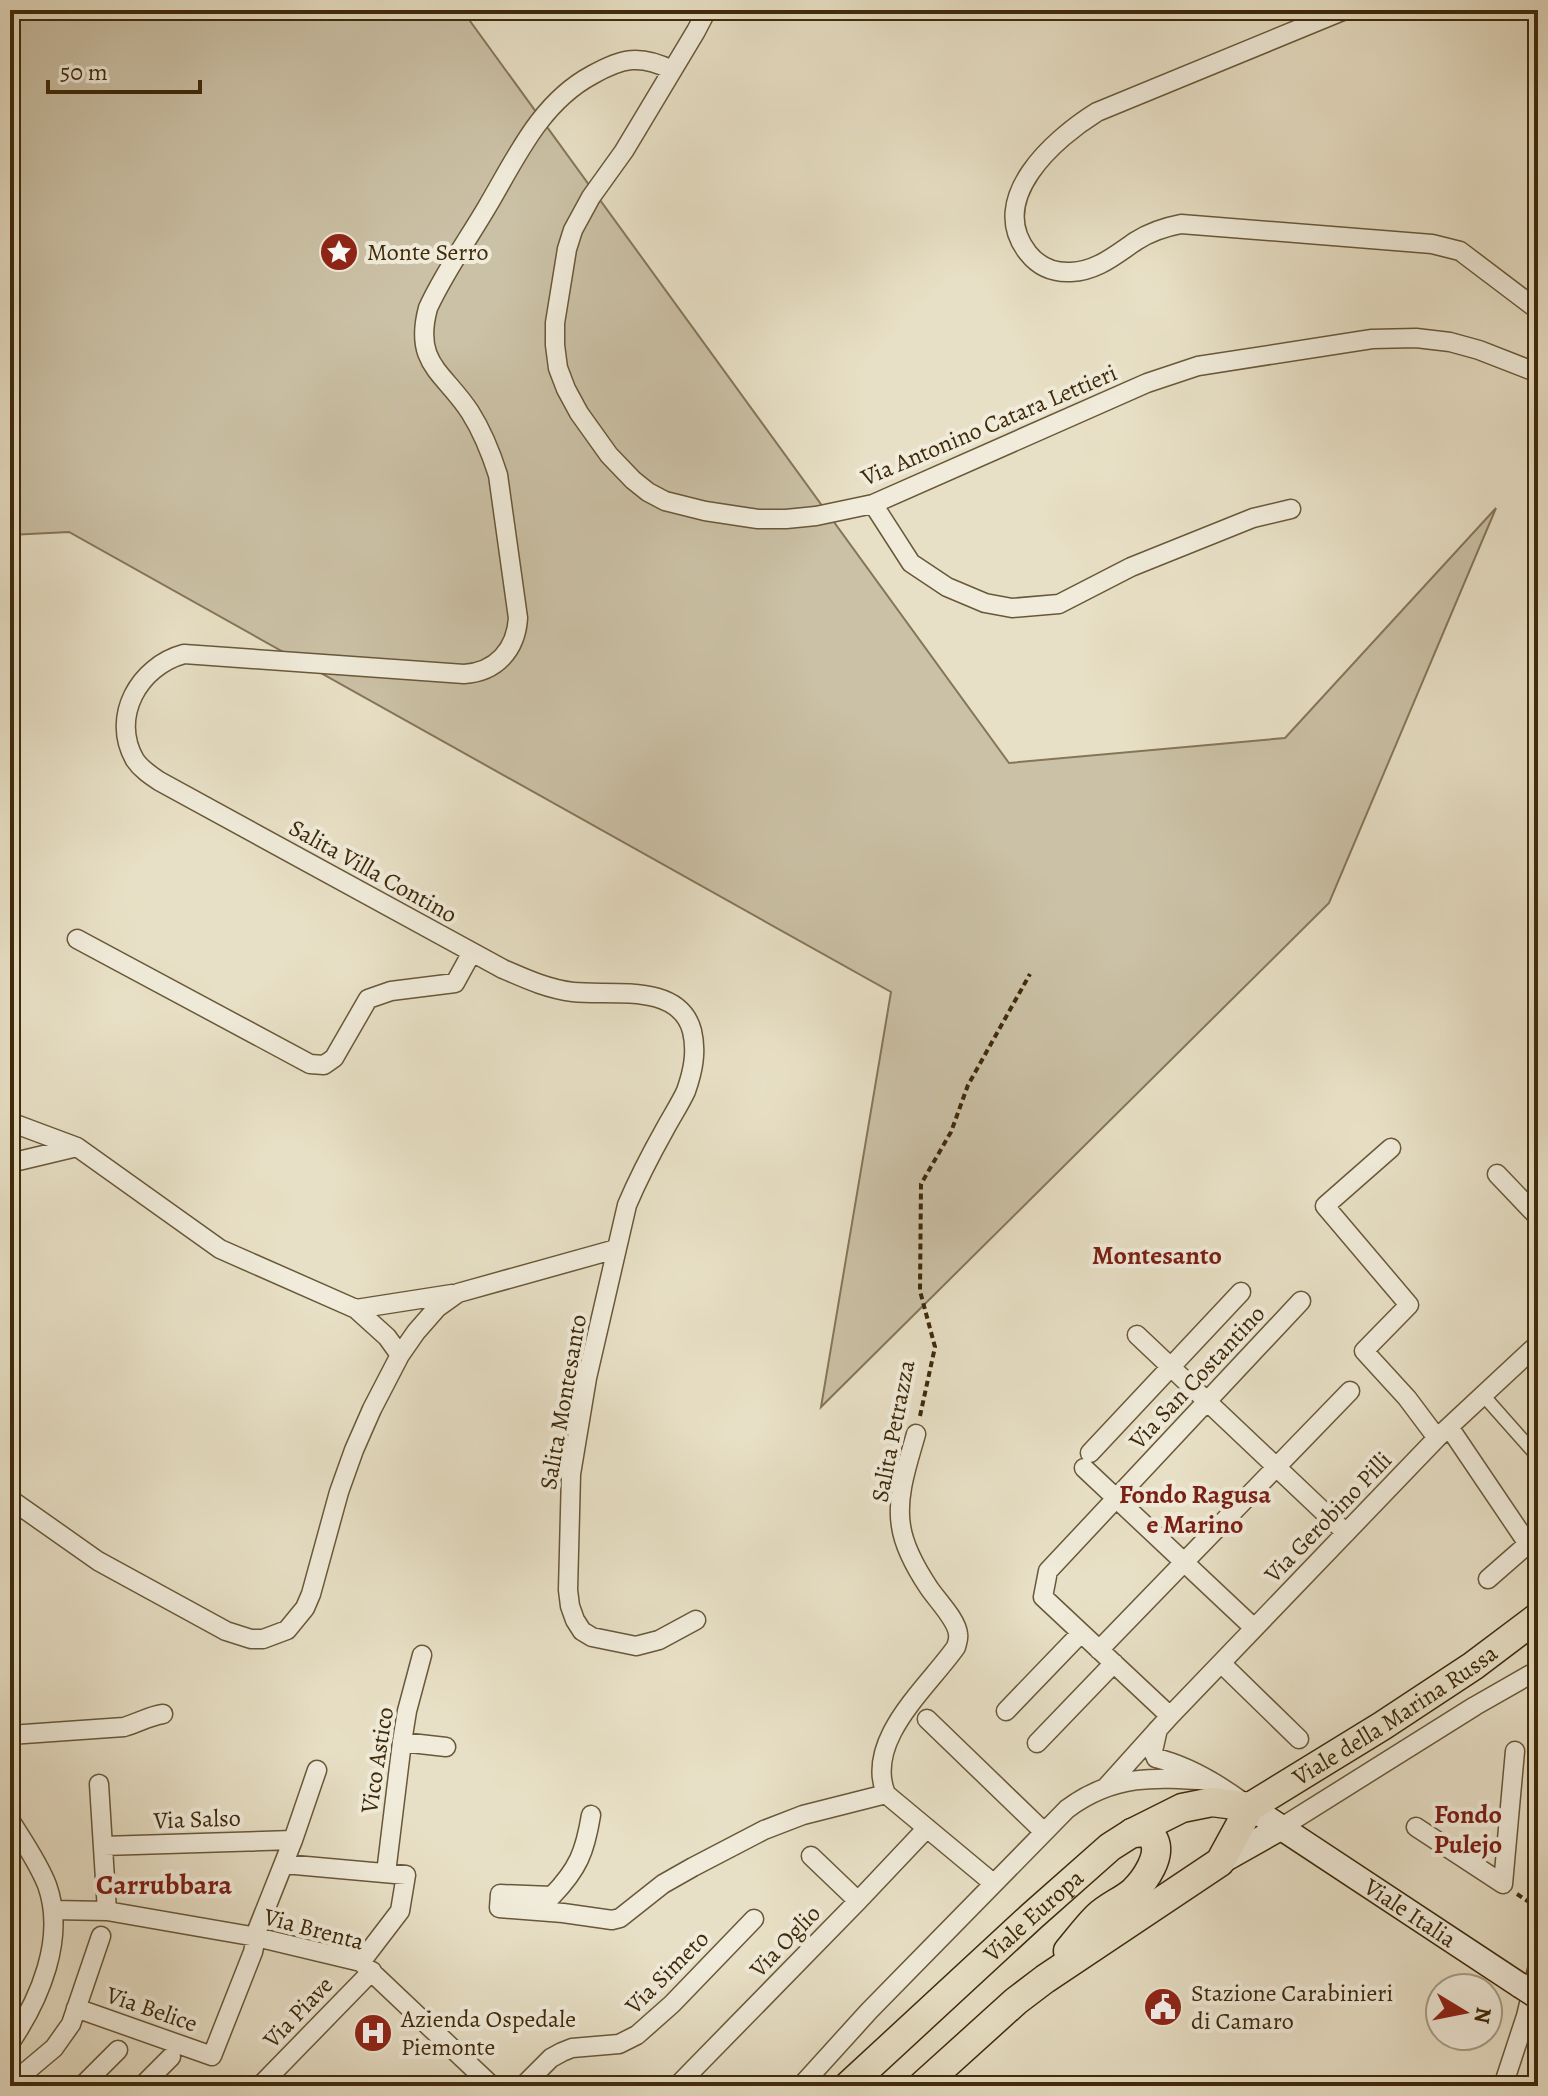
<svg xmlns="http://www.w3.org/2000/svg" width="1548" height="2096" font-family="Alegreya,serif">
<rect width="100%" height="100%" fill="#e8e0c6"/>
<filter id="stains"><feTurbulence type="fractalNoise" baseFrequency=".0025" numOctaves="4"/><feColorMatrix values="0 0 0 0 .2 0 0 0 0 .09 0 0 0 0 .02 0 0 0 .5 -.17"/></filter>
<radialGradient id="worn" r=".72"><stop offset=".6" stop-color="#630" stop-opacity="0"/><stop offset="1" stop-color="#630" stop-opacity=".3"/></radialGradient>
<!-- green -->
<path fill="#cbc1a6" stroke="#857658" stroke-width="2" d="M10,10H462L1009,763L1285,738L1496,508L1329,903L821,1407L891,992L69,532L10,535Z"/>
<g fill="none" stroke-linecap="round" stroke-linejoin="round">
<defs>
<path id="pedestrian" d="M1527,1354L1538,1367
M1483,1395L1538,1457"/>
<path id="minor" d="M707,10L696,31L624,151L591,197L573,230L567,249L555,323V345L558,368L566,389L579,413L609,455L633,480L648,492L665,501L705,511L758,519H786L816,516L873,504L1147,383L1198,366L1372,339L1416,338L1450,342L1479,350L1538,373
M1345,10L1097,112C1055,138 985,199 1028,253C1039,267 1053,273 1071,272C1097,271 1115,255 1136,241C1150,232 1165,227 1181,224L1432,244L1460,251L1538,310
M672,70C640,54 622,58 592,75C540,103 516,158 487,207C467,241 444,273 428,308C413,364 444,372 470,412C482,431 491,453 498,475L518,618C516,650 496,672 464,674L184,654C139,666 110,717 135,760C141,769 150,775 159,781L503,969C526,979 548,989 573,992C611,996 679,982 692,1031C697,1052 693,1071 686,1091C680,1104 672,1116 665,1129C651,1154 638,1179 627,1205L587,1378L571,1474L568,1590L570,1606L575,1620L582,1631L592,1637L636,1646L659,1640L696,1620
M873,504L911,563L947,587L985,603L1012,608L1059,604L1131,567L1253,518L1291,509
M77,939L310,1064L324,1065L334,1058L368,999L391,991L455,983L472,952
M10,1122L77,1147
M1391,1148L1325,1206L1409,1305L1364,1351L1407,1398L1437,1438
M10,1163L77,1147L220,1249L356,1309L387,1337L400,1355
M1497,1174L1538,1217
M356,1309L452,1294
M1137,1335L1346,1533
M1449,1427L1528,1544L1488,1579
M916,1434C908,1463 896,1495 901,1526C904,1547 917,1570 929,1588C937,1600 957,1620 958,1634C959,1639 957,1643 956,1647C928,1687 864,1740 886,1794L993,1883
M1090,1453L1241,1292
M1084,1468L1254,1628
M10,1499L98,1561L226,1631L251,1639H263L287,1630L305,1608L311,1594L339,1492L354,1450L372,1409L400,1355L416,1332L437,1308L458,1293L616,1249
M1099,1650L1350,1391
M1221,1663L1299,1739
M1006,1711L1081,1633
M1170,1716L1043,1597L1048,1571L1301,1301
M927,1719L1044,1832
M1158,1729L1153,1751L1156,1758C1189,1766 1217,1783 1244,1803
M10,1735L124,1727C138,1723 149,1716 163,1714
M402,1742L446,1747
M1037,1743L1114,1663
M99,1784L107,1911
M1107,1786L1170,1716L1437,1438L1538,1344
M591,1815C585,1852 578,1869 552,1896L500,1894L499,1908L563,1913L612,1920L620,1918L663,1884L693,1867L764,1830L803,1815L886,1794
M10,1820C23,1841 38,1862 47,1885C66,1938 40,1999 10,2043
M1282,1827L1475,1706L1538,1670
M1416,1827L1503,1884L1515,1751
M103,1846L293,1840
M811,1856L858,1901
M284,1864L406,1875L400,1911L361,1962
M386,1873L402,1742L407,1711L422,1655
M53,1910L107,1911L256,1937L361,1962L492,2086
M76,2008L212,2056L253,1952L258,1928L293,1840L317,1770
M10,2085L54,2048L71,2024L101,1936
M82,2086L118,2050
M142,2086L171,2057
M260,2086L372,1971
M523,2086L551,2058L562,2052L572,2048L619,2044L637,2035L672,2004L754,1919
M677,2086L858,1901L927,1828
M801,2086L869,2011L1067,1809C1114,1774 1155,1777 1211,1781
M1503,2086L1526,2016L1538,1966"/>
<g id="secondary">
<path id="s1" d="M1250,1807L1521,1986"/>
<path d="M1220,1862L1282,1827"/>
</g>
<g id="primary">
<path d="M1068,1951C1078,1939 1087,1927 1097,1917C1108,1906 1123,1901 1134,1891C1145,1880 1162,1856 1154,1840C1149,1831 1141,1832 1132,1833"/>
<path id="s2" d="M848,2086L1032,1916L1110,1847L1132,1833L1182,1808L1212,1802L1250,1807"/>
<path id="s3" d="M922,2086L1016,2001L1045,1979L1220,1862L1250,1807L1382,1726L1473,1666L1538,1617"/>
</g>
</defs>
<!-- pedestrian casing -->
<use href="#pedestrian" stroke="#695838" stroke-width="15"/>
<!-- minor casing -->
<use href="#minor" stroke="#695838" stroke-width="21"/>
<!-- secondary casing -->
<use href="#secondary" stroke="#3f2a09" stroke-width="27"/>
<!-- primary casing -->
<use href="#primary" stroke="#3f2a09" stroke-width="31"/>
<!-- path -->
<path stroke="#3f2a09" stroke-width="4" stroke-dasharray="6 4" stroke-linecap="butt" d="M920,1416L935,1347L920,1291L921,1184L951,1132L968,1085L1030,974
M1517,1894L1538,1908"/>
<!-- pedestrian -->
<use href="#pedestrian" stroke="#f0ebda" stroke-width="12"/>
<!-- minor -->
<use href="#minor" stroke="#f0ebda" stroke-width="18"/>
<!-- secondary -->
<use href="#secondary" stroke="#f0ebda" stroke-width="24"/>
<!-- primary -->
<use href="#primary" stroke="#e8e0c6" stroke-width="28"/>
<defs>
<path id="secondary-bridge" d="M1521,1986L1538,1997"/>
</defs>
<!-- secondary-bridge casing -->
<use href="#secondary-bridge" stroke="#3f2a09" stroke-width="27" stroke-linecap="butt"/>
<!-- secondary-bridge -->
<use href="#secondary-bridge" stroke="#f0ebda" stroke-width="24"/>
</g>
<!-- icons -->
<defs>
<symbol id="sight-disc" viewBox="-11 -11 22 22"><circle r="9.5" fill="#8f2418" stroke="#f0ebda"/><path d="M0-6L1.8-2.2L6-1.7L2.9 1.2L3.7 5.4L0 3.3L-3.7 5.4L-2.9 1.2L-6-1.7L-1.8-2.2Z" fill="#fff"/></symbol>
<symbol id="civic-disc" viewBox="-11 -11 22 22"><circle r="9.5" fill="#8f2418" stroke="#f0ebda"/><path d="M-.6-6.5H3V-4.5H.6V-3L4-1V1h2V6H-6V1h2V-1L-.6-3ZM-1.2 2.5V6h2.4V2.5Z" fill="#fff"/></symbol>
<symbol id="hospital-disc" viewBox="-11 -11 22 22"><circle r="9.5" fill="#8f2418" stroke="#f0ebda"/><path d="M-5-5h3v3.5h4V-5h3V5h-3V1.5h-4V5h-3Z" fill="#fff"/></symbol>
</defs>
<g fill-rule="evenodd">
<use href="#sight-disc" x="317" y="230" width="44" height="44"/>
<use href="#civic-disc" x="1141" y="1985" width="44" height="44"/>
<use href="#hospital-disc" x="351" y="2011" width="44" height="44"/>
</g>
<g text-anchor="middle" stroke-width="8" stroke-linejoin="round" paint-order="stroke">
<!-- poi labels -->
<g font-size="24" fill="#3f2a09" stroke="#f0ebda" text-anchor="start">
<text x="367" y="260">Monte Serro</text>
<text x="1191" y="2001">Stazione Carabinieri<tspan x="1191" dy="28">di Camaro</tspan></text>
<text x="401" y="2027">Azienda Ospedale<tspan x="401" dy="28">Piemonte</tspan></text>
</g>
<!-- street labels -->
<g font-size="24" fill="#3f2a09" stroke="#f0ebda">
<text transform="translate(989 425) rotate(-23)" y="8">Via Antonino Catara Lettieri</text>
<text transform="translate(373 871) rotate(29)" y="8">Salita Villa Contino</text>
<text transform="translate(1197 1377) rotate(-47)" y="8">Via San Costantino</text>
<text transform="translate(563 1402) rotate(-80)" y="8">Salita Montesanto</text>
<text transform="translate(893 1431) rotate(-79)" y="8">Salita Petrazza</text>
<text transform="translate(1328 1517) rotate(-46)" y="8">Via Gerobino Pilli</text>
<text dy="8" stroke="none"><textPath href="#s3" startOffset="608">Viale della Marina Russa</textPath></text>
<text transform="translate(377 1760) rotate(-81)" y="8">Vico Astico</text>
<text transform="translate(197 1819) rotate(-2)" y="8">Via Salso</text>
<text dy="8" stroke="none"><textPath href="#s1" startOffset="192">Viale Italia</textPath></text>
<text dy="8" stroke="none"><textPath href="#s2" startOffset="252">Viale Europa</textPath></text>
<text transform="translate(314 1929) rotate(15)" y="8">Via Brenta</text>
<text transform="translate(785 1941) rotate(-46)" y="8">Via Oglio</text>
<text transform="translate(667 1972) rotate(-45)" y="8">Via Simeto</text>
<text transform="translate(152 2009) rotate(19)" y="8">Via Belice</text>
<text transform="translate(298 2012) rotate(-46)" y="8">Via Piave</text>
</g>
<!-- neighbourhood labels -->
<g font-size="26" font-weight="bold" fill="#7a1f14" stroke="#f0ebda">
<text x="1157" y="1264">Montesanto</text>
<text x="1195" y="1503">Fondo Ragusa<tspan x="1195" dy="30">e Marino</tspan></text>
<text x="1468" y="1823">Fondo<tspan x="1468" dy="30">Pulejo</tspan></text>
</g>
<!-- quarter labels -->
<g font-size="28" font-weight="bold" fill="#7a1f14" stroke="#f0ebda">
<text x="164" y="1894">Carrubbara</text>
</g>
</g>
<!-- margin -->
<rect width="1548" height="2096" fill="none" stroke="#e8e0c6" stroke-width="40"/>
<rect x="12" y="12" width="1524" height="2072" fill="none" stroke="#3f2a09" stroke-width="4"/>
<rect x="20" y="20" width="1508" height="2056" fill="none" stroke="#3f2a09" stroke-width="2"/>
<!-- north arrow -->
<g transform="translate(1464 2012) rotate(100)"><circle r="38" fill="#f0ebda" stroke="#a99e86" stroke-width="2"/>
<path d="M0-6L14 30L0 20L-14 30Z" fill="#8f2418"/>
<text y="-12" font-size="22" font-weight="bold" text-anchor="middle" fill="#3f2a09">N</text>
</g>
<!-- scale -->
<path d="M48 80v12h152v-12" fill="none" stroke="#3f2a09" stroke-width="4"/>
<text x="60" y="80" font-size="24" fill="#3f2a09" stroke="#f0ebda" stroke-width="6" paint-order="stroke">50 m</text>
<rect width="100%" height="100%" filter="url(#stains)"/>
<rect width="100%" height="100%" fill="url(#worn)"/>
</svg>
